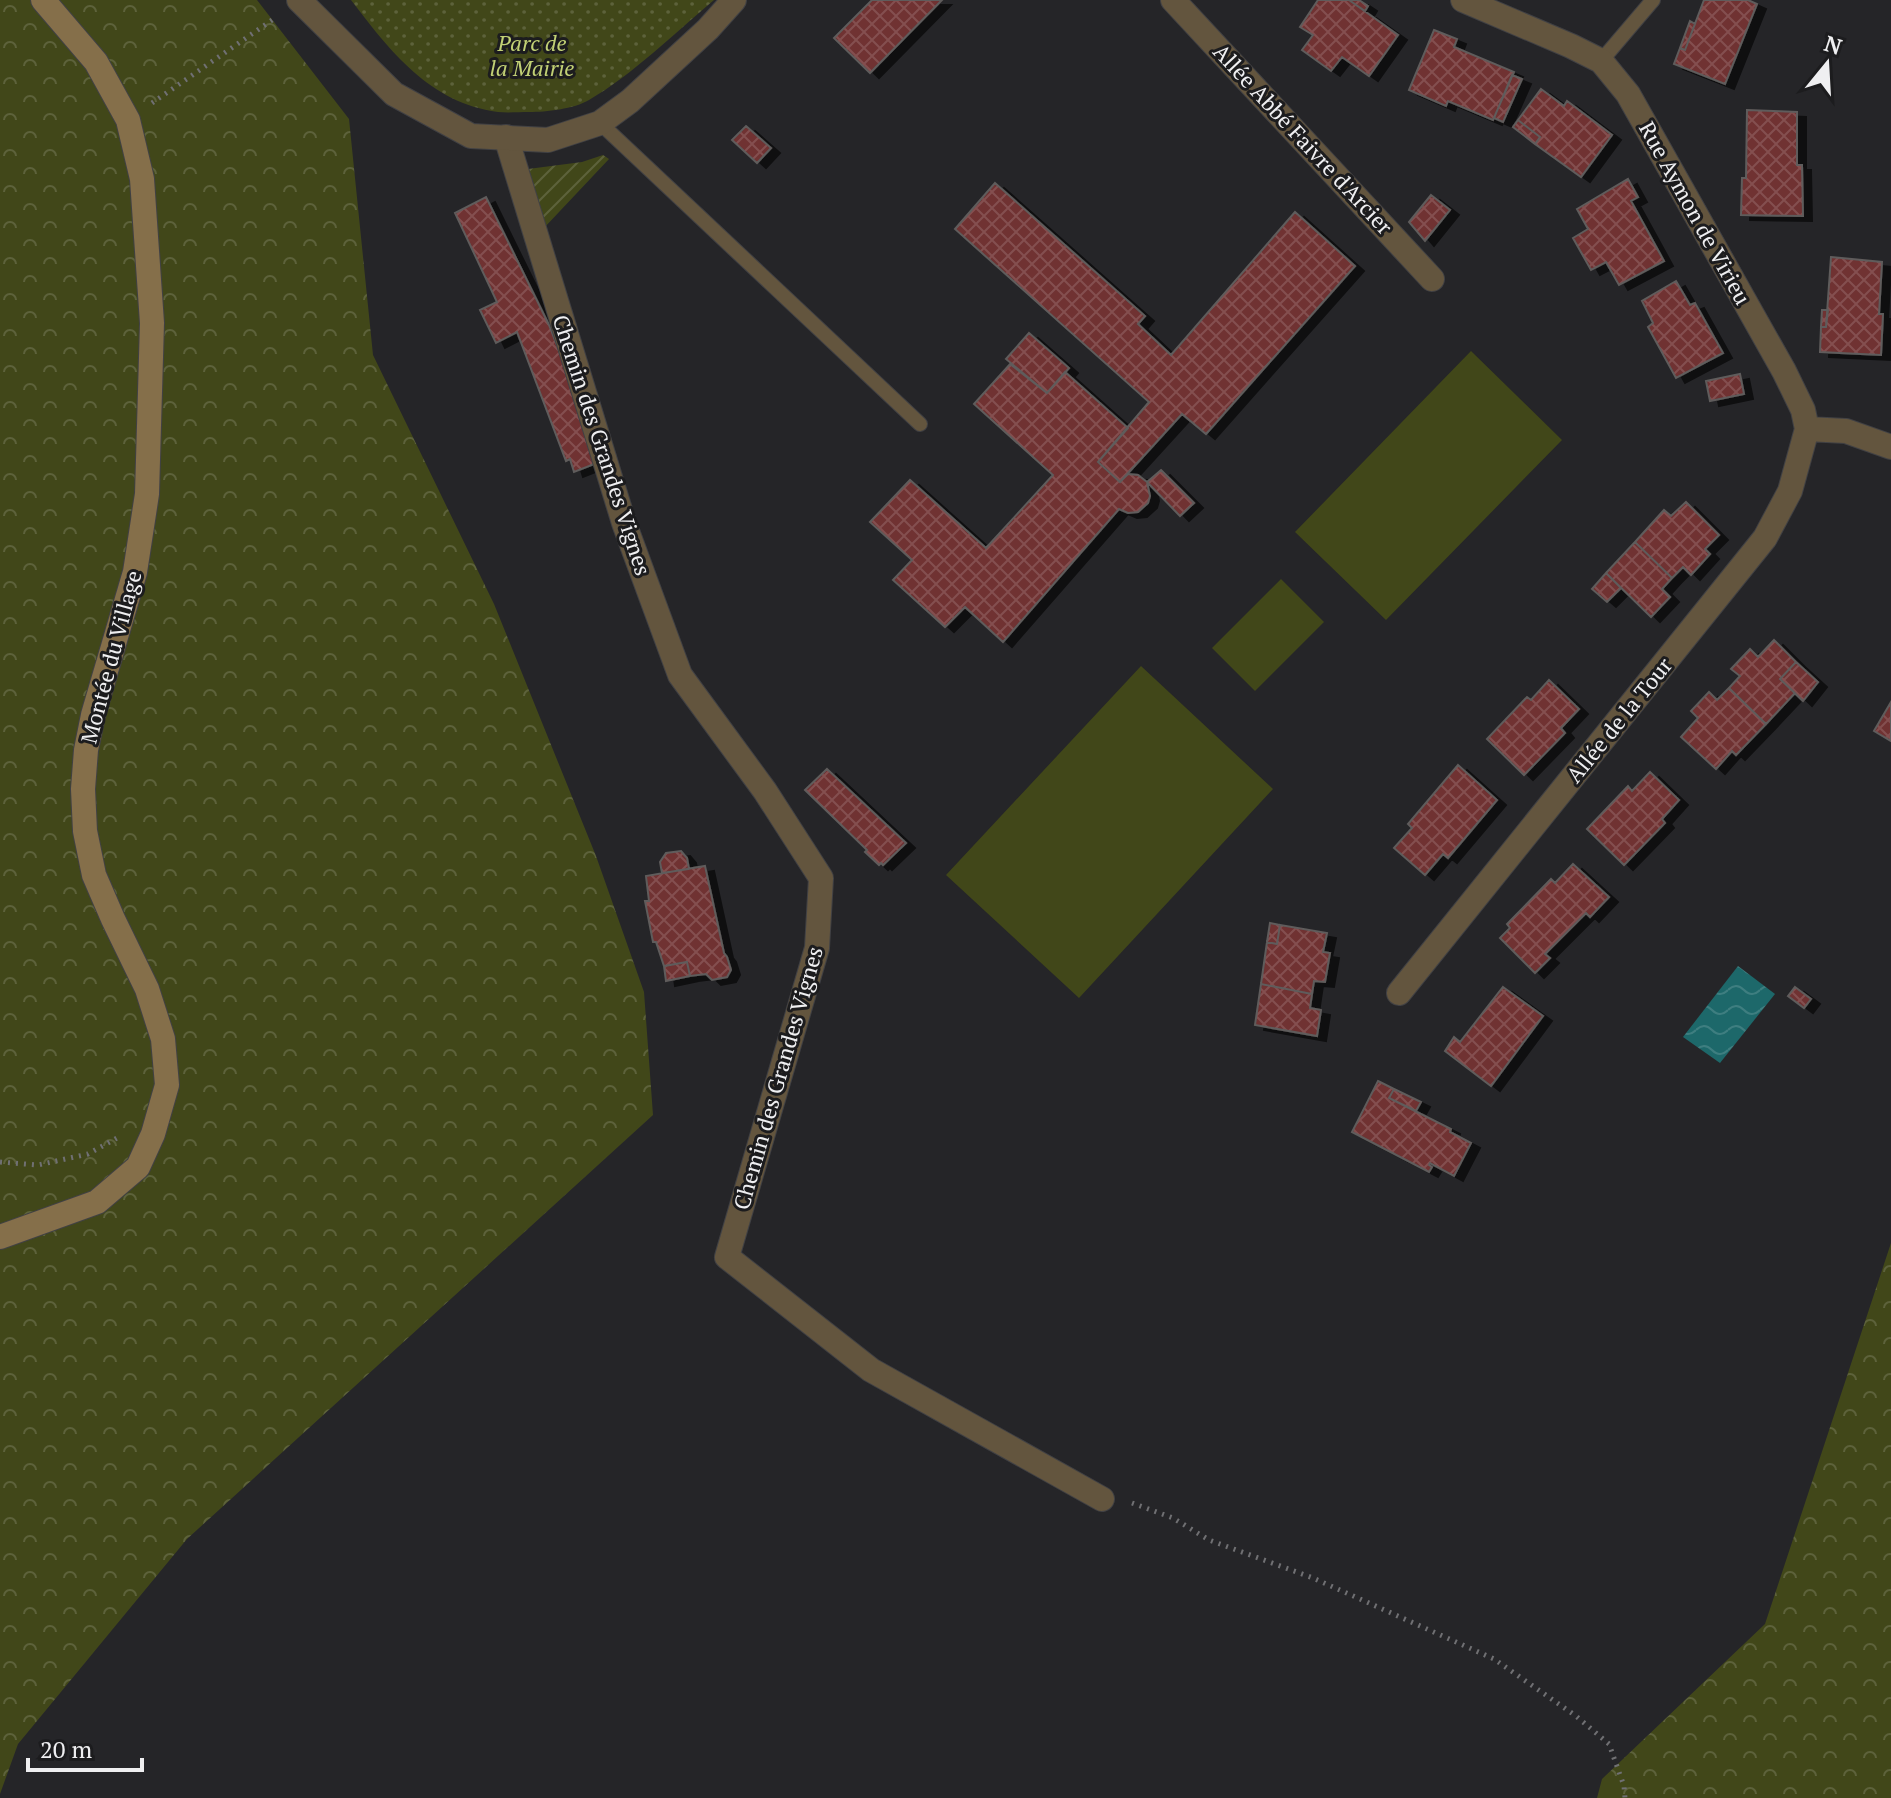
<svg xmlns="http://www.w3.org/2000/svg" width="1891" height="1798" font-family="'PT Serif',serif">
<defs>
<pattern id="grass-dots" width="8" height="8" patternUnits="userSpaceOnUse" patternTransform="scale(2)"><rect width="8" height="8" fill="#414719"/><path d="M2 2h.1M6 6h.1" fill="none" stroke="#5d623b" stroke-width="1.8" stroke-linecap="round"/></pattern>
<pattern id="forest-crowns" width="20" height="18" patternUnits="userSpaceOnUse" patternTransform="scale(2)"><rect width="20" height="18" fill="#414719"/><path d="M2 6a3 3 0 1 1 6 0M12 15a3 3 0 1 1 6 0" fill="none" stroke="#5d623b"/></pattern>
<pattern id="garden-furrows" width="10" height="10" patternUnits="userSpaceOnUse" patternTransform="scale(2)"><rect width="10" height="10" fill="#414719"/><path d="M-1 1l2-2M0 10L10 0M9 11l2-2" fill="none" stroke="#5d623b"/></pattern>
<pattern id="water-waves" width="16" height="10" patternUnits="userSpaceOnUse" patternTransform="scale(2)"><rect width="16" height="10" fill="#1d686a"/><path d="M0 5q4-4 8 0t8 0" fill="none" stroke="#3e7e80"/></pattern>
<pattern id="building-cross-hatch" width="8" height="8" patternUnits="userSpaceOnUse" patternTransform="scale(2)"><rect width="8" height="8" fill="#6f3132"/><path d="M0 0l8 8M0 8l8-8" fill="none" stroke="#844f50"/></pattern>
<filter id="shadow"><feDropShadow dx="9" dy="5" stdDeviation="0" flood-color="#0009"/></filter>
</defs>
<rect width="100%" height="100%" fill="#252528"/>
<!-- grass -->
<path fill="url(#grass-dots)" d="M351,0H714C675,33 632,75 589,100C574,109 546,112 529,112C519,112 508,113 498,112C430,103 390,51 351,0Z"/>
<!-- forest -->
<path fill="url(#forest-crowns)" d="M0,0H257L349,119L373,355L494,604L596,856L644,992L653,1115L187,1539L18,1744L0,1794Z
M1891,1243V1798H1597L1602,1779L1765,1624Z"/>
<!-- garden -->
<path fill="url(#garden-furrows)" d="M603,155L609,159L543,229L528,169L582,162Z"/>
<!-- pitch -->
<path fill="#414719" d="M1471,351L1562,440L1386,620L1295,532Z
M1281,579L1324,622L1255,691L1212,648Z
M1141,666L1273,789L1079,998L946,875Z"/>
<!-- water -->
<path fill="url(#water-waves)" d="M1738,966L1775,994L1720,1063L1683,1037Z"/>
<!-- building -->
<path fill="url(#building-cross-hatch)" stroke="#5f5c5b" stroke-width="2" filter="url(#shadow)" d="M872,0H942L870,73L834,38Z
M1318,0H1349L1398,35L1369,76L1342,57L1331,71L1302,50L1313,35L1300,27Z
M1349,0H1359L1368,6L1365,11Z
M1704,0H1748L1757,4L1725,84L1674,64L1680,48L1685,50Z
M1690,21L1695,24L1685,50L1680,48Z
M1434,30L1457,39L1454,47L1514,72L1493,120L1448,101L1446,106L1409,90Z
M1512,75L1522,79L1503,122L1494,118Z
M1541,89L1564,106L1567,101L1612,135L1581,177L1535,144L1540,137L1518,120Z
M1747,110L1797,112V165H1802L1803,216L1741,215L1742,178H1746Z
M1518,120L1540,137L1535,144L1513,127Z
M746,126L771,148L757,163L732,140Z
M1628,179L1638,197L1631,201L1664,261L1619,285L1606,262L1591,270L1573,238L1588,229L1577,209Z
M995,183L1145,316L1138,324L1171,355L1295,212L1355,266L1206,434L1182,414L1120,482L1098,462L1149,402L955,229Z
M1431,195L1450,210L1425,241L1409,222Z
M486,197L549,325L602,461L574,472L570,459L566,461L517,332L496,343L480,310L497,302L455,213Z
M1831,257L1882,262L1879,314H1883L1881,355L1820,352L1821,327H1826Z
M1676,281L1690,305L1695,303L1723,353L1676,378L1648,327L1653,323L1642,301Z
M1822,310H1828L1826,327H1821Z
M1029,333L1069,368L1047,393L1006,359Z
M1010,364L1047,393L1065,372L1128,428L1098,462L1120,482L1128,474L1138,475L1147,482L1150,496L1148,503L1138,512L1128,513L1119,509L1003,642L965,607L945,627L893,580L912,560L870,522L910,480L986,548L1053,475L974,404Z
M1740,374L1744,394L1710,401L1706,381Z
M1161,470L1194,503L1180,516L1147,482Z
M1686,502L1719,535L1705,549L1710,554L1691,575L1683,567L1672,578L1635,542L1664,510L1671,516Z
M1635,542L1672,578L1662,589L1670,597L1651,617L1606,573Z
M1606,573L1621,588L1607,602L1592,589Z
M1774,640L1796,662L1780,679L1795,693L1766,724L1729,688L1740,676L1731,669L1750,649L1758,657Z
M1796,662L1818,682L1803,701L1780,679Z
M1549,680L1579,709L1561,728L1565,733L1524,775L1487,739L1527,697L1531,700Z
M1729,688L1766,724L1736,755L1732,751L1716,769L1681,737L1698,718L1691,711L1709,692L1717,700Z
M1891,702V741L1874,731Z
M1458,765L1497,800L1448,858L1443,854L1425,875L1394,848L1412,828L1408,824Z
M827,769L906,843L883,865L881,863L879,865L865,852L867,850L805,790Z
M1650,772L1679,800L1662,819L1665,823L1624,865L1587,829L1628,786L1632,791Z
M681,851L687,858L689,869L662,873L660,862L666,853Z
M1573,864L1609,897L1590,917L1586,913L1545,954L1550,958L1535,973L1500,938L1510,928L1507,924L1551,879L1555,883Z
M705,866L724,953L727,957L731,970L727,977L712,980L706,974L690,976L687,962L664,966L656,942H653L645,901H649L646,876Z
M1270,923L1280,925L1277,944L1267,942Z
M1280,925L1327,933L1323,952L1330,953L1325,982L1314,981L1312,994L1261,984L1267,942L1277,944Z
M687,962L690,976L666,981L664,966Z
M1261,984L1312,994L1310,1008L1321,1010L1317,1036L1255,1025Z
M1503,987L1543,1016L1491,1086L1445,1051L1454,1037L1460,1042Z
M1795,987L1811,999L1804,1008L1788,996Z
M1378,1081L1394,1089L1389,1098L1451,1129L1450,1132L1471,1143L1454,1176L1430,1163L1429,1165L1432,1167L1429,1172L1352,1132Z
M1394,1089L1421,1102L1416,1111L1389,1098Z"/>
<g fill="none" stroke-linecap="round" stroke-linejoin="round">
<defs>
<path id="service" d="M1601,61L1653,0
M600,123L920,424"/>
<path id="minor" d="M1173,0L1432,279
M1463,0L1571,46L1601,61L1628,94L1784,371L1803,410L1807,429L1846,431L1891,447
M506,137L624,523L680,675L765,791L821,878L817,948L727,1257L871,1370L1102,1499
M1399,993L1765,538L1790,491L1807,429"/>
<path id="tertiary" d="M299,0L394,94L471,136L548,140L600,123L630,101L708,29L734,0"/>
<path id="secondary" d="M0,1237L97,1202L138,1167L153,1134L167,1085L163,1039L147,989L113,919L94,875L85,831L83,789L86,750L93,715L135,572L147,494L152,323L142,179L128,120L96,62L43,0"/>
</defs>
<!-- service casing -->
<use href="#service" stroke="#414144" stroke-width="16"/>
<!-- minor casing -->
<use href="#minor" stroke="#414144" stroke-width="26"/>
<!-- tertiary casing -->
<use href="#tertiary" stroke="#414144" stroke-width="26"/>
<!-- secondary casing -->
<use href="#secondary" stroke="#414144" stroke-width="26"/>
<!-- path -->
<path stroke="#707073" stroke-width="5" stroke-dasharray="2 6" stroke-linecap="butt" d="M152,103L275,18
M0,1162L38,1165L88,1154L117,1138
M1132,1503L1173,1518L1209,1540L1313,1578L1494,1659L1576,1716L1609,1744L1624,1786L1625,1798"/>
<!-- service -->
<use href="#service" stroke="#63553e" stroke-width="14"/>
<!-- minor -->
<use href="#minor" stroke="#63553e" stroke-width="24"/>
<!-- tertiary -->
<use href="#tertiary" stroke="#63553e" stroke-width="24"/>
<!-- secondary -->
<use href="#secondary" stroke="#856f4a" stroke-width="24"/>
</g>
<g text-anchor="middle" stroke-width="6" stroke-linejoin="round" paint-order="stroke">
<!-- park labels -->
<g font-size="22" font-style="italic" fill="#c2d175" stroke="#1c1c1e">
<text x="532" y="51">Parc de<tspan x="532" dy="25">la Mairie</tspan></text>
</g>
<!-- street labels -->
<g font-size="22" fill="#efeff1" stroke="#1c1c1e">
<text transform="translate(1303 139) rotate(47)" y="8">Allée Abbé Faivre d'Arcier</text>
<text transform="translate(1695 213) rotate(61)" y="8">Rue Aymon de Virieu</text>
<text transform="translate(602 445) rotate(72)" y="8">Chemin des Grandes Vignes</text>
<text transform="translate(111 657) rotate(-75)" y="8">Montée du Village</text>
<text transform="translate(1619 720) rotate(-51)" y="8">Allée de la Tour</text>
<text transform="translate(778 1078) rotate(-74)" y="8">Chemin des Grandes Vignes</text>
</g>
</g>
<!-- north arrow -->
<g transform="translate(1827 64) rotate(18)" stroke="#1c1c1e" stroke-width="6" paint-order="stroke">
<path d="M0-6L14 30L0 20L-14 30Z" fill="#efeff1"/>
<text y="-12" font-size="22" font-weight="bold" text-anchor="middle" fill="#efeff1">N</text>
</g>
<!-- scale -->
<path d="M28 1758v12h114v-12" fill="none" stroke="#efeff1" stroke-width="4"/>
<text x="40" y="1758" font-size="24" fill="#efeff1" stroke="#1c1c1e" stroke-width="6" paint-order="stroke">20 m</text>
</svg>
